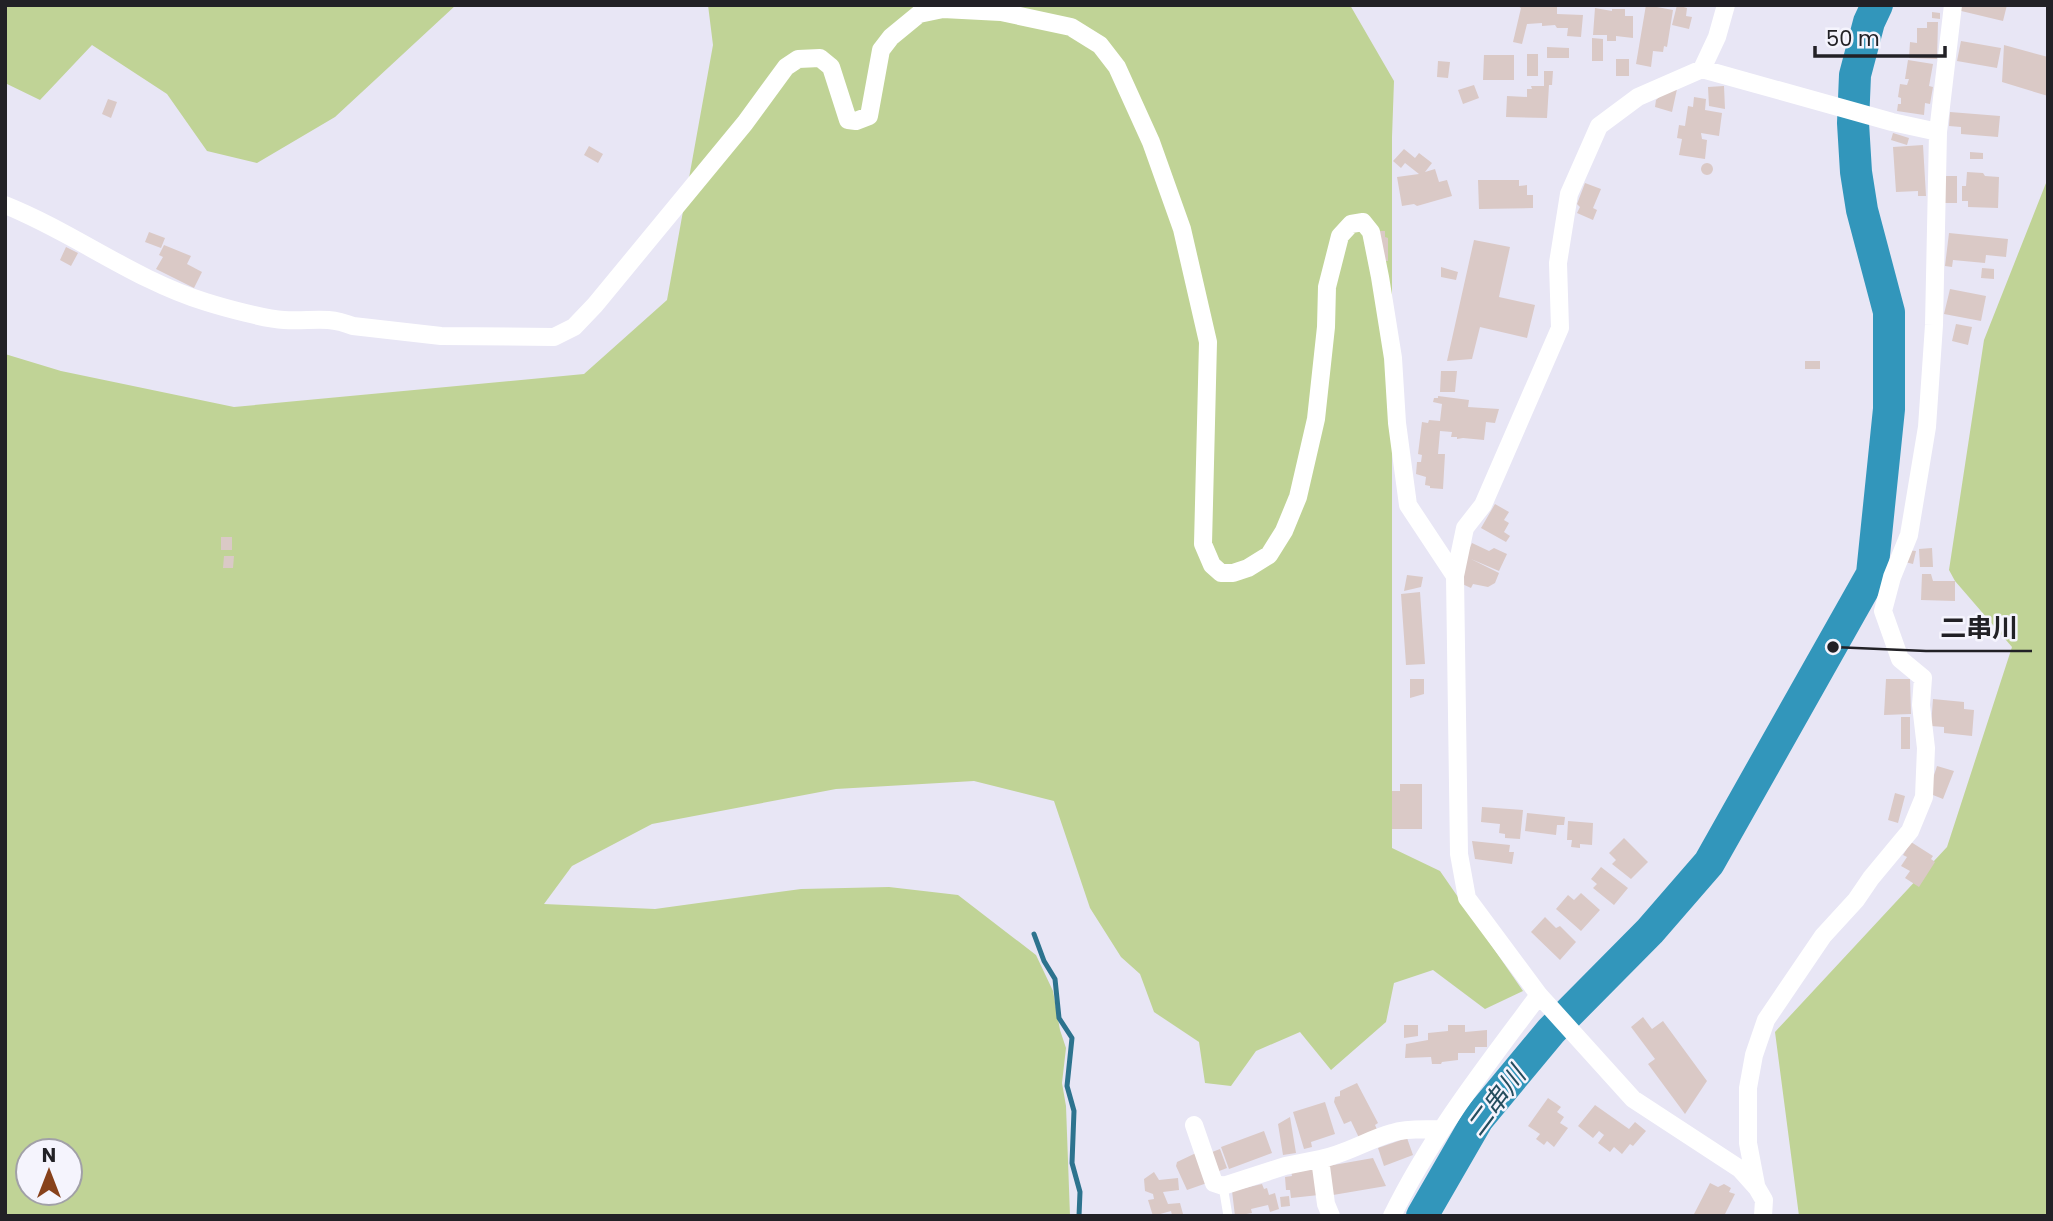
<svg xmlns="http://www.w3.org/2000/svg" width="2053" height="1221" font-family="Poppins,'Noto Sans JP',sans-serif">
<rect width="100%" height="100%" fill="#e8e6f5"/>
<!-- green -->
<path fill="#c0d396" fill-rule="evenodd" d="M5,5H456L335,117L257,163L207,151L167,94L92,45L40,100L5,83Z
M708,5H1350L1394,81L1392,137V848L1440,871L1523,991L1485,1009L1433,970L1394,983L1386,1022L1331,1070L1300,1032L1256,1051L1231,1086L1205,1083L1199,1042L1154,1012L1140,974L1121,957L1090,908L1054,801L974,781L836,789L652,824L572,866L544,904L655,909L801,889L889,887L958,895L1036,955L1053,991L1060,1030L1066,1048L1062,1083L1066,1106L1070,1216H5V354L61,371L234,407L584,374L667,300L713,45ZM28,1151H70V1193H28Z
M2048,178V1216H1799L1775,1032L1947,847L2012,647L1955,581L1949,570L1984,340Z"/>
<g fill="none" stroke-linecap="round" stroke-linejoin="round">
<!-- stream -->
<path stroke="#2d738e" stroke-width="5" d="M1034,934L1044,961L1055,979L1059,1018L1072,1038L1067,1086L1074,1111L1072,1163L1080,1192L1079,1216"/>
<!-- river -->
<path stroke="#3296bb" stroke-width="32" d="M1422,1216L1478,1119L1551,1031L1650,931L1709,863L1872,574L1889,409V312L1862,210L1856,172L1853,123L1855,75L1869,22L1877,5"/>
</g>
<!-- building -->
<path fill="#dac9c6" d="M1516,5H1557V14L1583,15L1581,37L1567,36L1568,28H1557L1555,25L1542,26V23L1527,24L1522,44L1513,42L1521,8Z
M1646,5L1673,10L1667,47L1664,46L1663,52L1653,51L1651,67L1636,64Z
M1677,5L1687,8L1686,16L1692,17L1689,29L1672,25Z
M1958,5H2007L2003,21L1957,10Z
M1595,8L1612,11V9H1625V16H1633V38L1616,36V41H1607V35H1593Z
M1932,12L1940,13V19L1932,18Z
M1927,22H1938L1937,59L1909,58L1910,42L1917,43V28H1927Z
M1592,38L1603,39V61H1592Z
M1961,41L2001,48L1997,68L1957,61Z
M2004,45L2048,57V96L2002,82Z
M1547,47L1569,48V58H1547Z
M1527,54H1538V76H1527Z
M1484,55H1514V80H1483Z
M1616,59H1629V76H1616Z
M1908,60L1933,64L1929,86L1933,87L1930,104L1925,103L1924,115L1897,111L1898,104H1901V98L1898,97L1900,84L1907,85L1909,79H1905Z
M1438,61L1450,62L1448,78L1437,77Z
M1544,71H1553L1552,85H1549L1547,118L1506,117L1507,96L1527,97V89H1532L1531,86H1544Z
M1474,85L1479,98L1463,104L1458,90Z
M1724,86L1725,109L1709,106L1708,87Z
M1670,87L1677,89L1672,112L1655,107L1656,100Z
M1694,97L1706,99L1705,110L1722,113L1719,136L1701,133L1702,139L1707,140L1705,159L1679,155L1682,139L1677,138L1679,125L1685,126L1688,106L1693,107Z
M108,99L117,102L111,118L102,114Z
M1950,112L2000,116L1998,137L1961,134V127L1949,126Z
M1893,133L1909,138L1907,145L1891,140Z
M1923,145L1926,196H1918V191L1896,192L1893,147Z
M589,146L603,154L598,163L584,155Z
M1404,149L1415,158L1419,153L1432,163L1425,172L1435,169L1439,182L1447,180L1452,196L1417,206L1414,204L1402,206L1397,177L1419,174L1405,163L1401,168L1393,161Z
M1970,152L1983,153V159H1970Z
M1701 169a6 6 0 1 1 12 0a6 6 0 1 1-12 0Z
M1967,172L1983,173L1985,176L1999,177L1998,208L1968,207V201H1962V186H1966Z
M1942,176H1957V203H1942Z
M1478,180H1519V186L1527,185V195H1533V208L1479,209Z
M1585,183L1601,189L1593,208L1597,210L1593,220L1577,213L1580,207L1577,204Z
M1379,231H1385V237L1388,238V261H1377Z
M149,232L165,238L161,248L145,242Z
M1949,233L2008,239L2006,257L1986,255L1985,263L1953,260L1952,267L1945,266Z
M1474,240L1510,247L1499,297L1535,305L1527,338L1480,327L1472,359L1447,361Z
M164,245L191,256L187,264L202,272L194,288L156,269L163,257L159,255Z
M66,247L78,253L71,266L60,260Z
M1441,267L1458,272L1456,280L1441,277Z
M1982,268L1994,269V279L1981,278Z
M1950,289L1986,296L1981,321L1944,314Z
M1956,324L1972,327L1968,345L1952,341Z
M1805,361H1820V369H1805Z
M1441,371H1457L1455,392H1440Z
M1438,396L1469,400L1468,407L1499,409L1495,423L1486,422L1484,440L1463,438L1457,439V437H1451L1452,432L1440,431L1438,454H1445L1443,489L1430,488V486L1425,485L1426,477L1416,474L1417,462H1421L1422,455L1418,454L1422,422L1428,423L1429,420L1440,421L1442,404L1433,402L1434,398H1438Z
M1495,504L1509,512L1504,520L1509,523L1504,532L1510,536L1506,542L1481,528Z
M221,537H232V550H221Z
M1472,543L1489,551L1494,548L1507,554L1499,571L1471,559L1499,573L1495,583L1488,587L1473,584L1471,588L1460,583L1466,556Z
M1932,548L1933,567H1920L1919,549Z
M1907,550L1916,551L1913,564L1905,562Z
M224,556H234L233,568H223Z
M1922,574H1931L1933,581H1955V601L1921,600Z
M1407,575L1423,577L1421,587L1404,591Z
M1420,592L1425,664L1406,665L1401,594Z
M1410,679H1424V694L1410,698Z
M1886,679H1910L1911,714L1884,715Z
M1933,699L1964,702V709L1974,710L1972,736L1944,733V727L1931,726Z
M1901,717H1910V749H1901Z
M1937,766L1954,771L1943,799L1928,793Z
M1400,784H1422V829H1392V791H1400Z
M1895,793L1905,796L1898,823L1888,820Z
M1482,807L1523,810L1520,839L1505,838V834L1499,833L1500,824L1481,822Z
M1527,813L1565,817L1564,825H1557L1556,835L1525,831Z
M1568,821L1593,823L1592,845L1580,844V848L1571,847L1572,840H1567Z
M1624,838L1648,862L1631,879L1612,864L1616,860L1609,853Z
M1472,841L1510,845L1509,852H1514L1512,864L1475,859Z
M1911,842L1933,856L1931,859L1935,862L1919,887L1905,878L1910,871L1901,866L1907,857L1903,855Z
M1601,867L1628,888L1614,905L1593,888L1597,884L1591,879Z
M1581,893L1600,910L1581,931L1556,909L1568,895L1574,900Z
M1545,917L1556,928L1560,926L1576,942L1560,960L1531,932Z
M1643,1017L1652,1029L1663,1021L1707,1081L1685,1114L1648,1064L1655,1059L1631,1027Z
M1404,1025H1418V1036L1404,1038Z
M1448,1025H1465V1032L1487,1030V1047H1475V1053H1458V1060L1442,1062L1441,1064H1432L1431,1057L1405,1058L1406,1044L1428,1040V1033L1448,1031Z
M1357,1083L1378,1123L1375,1125L1379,1134L1361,1142L1351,1121L1344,1124L1334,1102L1335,1097L1340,1096V1091Z
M1548,1098L1561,1107L1557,1112L1564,1117L1560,1123L1568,1128L1554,1147L1547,1141L1544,1145L1536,1139L1540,1134L1528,1126Z
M1325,1102L1335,1134L1311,1142L1312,1147L1304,1149L1293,1112Z
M1595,1105L1629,1129L1635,1122L1646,1131L1633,1146L1630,1144L1622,1154L1614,1147L1610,1152L1598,1143L1604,1135L1599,1131L1593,1138L1578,1126Z
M1290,1117L1296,1153L1283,1155L1278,1124Z
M1264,1131L1272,1153L1229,1169L1221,1147Z
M1407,1138L1413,1155L1384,1166L1378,1148Z
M1220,1149L1227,1168L1214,1173L1207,1154Z
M1196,1153L1207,1183L1187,1190L1176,1166L1177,1162Z
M1373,1158L1386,1186L1333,1195L1328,1166Z
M1316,1169L1319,1195L1291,1198L1290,1190H1286L1285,1177L1292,1176L1291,1171Z
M1154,1172L1159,1180L1178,1178L1179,1190L1163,1192L1168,1204L1180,1203L1183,1214L1172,1215L1171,1211L1153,1216L1148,1200L1154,1199L1153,1194L1145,1191L1144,1179Z
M1710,1183L1718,1187L1724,1184L1731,1188L1729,1192L1735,1194L1724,1216H1693Z
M1262,1184L1264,1189L1267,1188L1269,1195L1275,1193L1279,1209L1270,1212L1268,1205L1251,1209L1252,1213L1235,1216L1232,1191Z
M1289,1196L1290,1206L1281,1207L1280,1197Z"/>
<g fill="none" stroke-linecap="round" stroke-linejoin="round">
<!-- service -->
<path stroke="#fff" stroke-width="9" d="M1223,1186L1228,1216"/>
<!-- minor -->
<path stroke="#fff" stroke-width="18" d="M1702,69L1717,37L1726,5
M5,205C75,233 134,280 206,302C225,308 266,319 284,320C311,322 324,315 353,326L441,336L554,337L574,327L595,305L745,123L786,67L798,59L820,58L831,67L848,120L856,121L869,116L881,50L891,37L919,14L943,9L1001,12L1071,27L1100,45L1117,67L1151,142L1182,229L1208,342L1203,544L1212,565L1221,573H1233L1248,568L1269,555L1284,531L1298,497L1316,419L1326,327L1327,287L1340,236L1351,224L1363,222L1371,232L1380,277L1393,358L1397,423L1408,505L1455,576
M1194,1125L1214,1183L1223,1186L1285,1166L1320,1159L1326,1204L1331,1216
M1320,1159C1346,1154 1367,1140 1392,1133C1408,1128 1424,1130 1441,1129
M1756,1185L1748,1143V1088L1754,1055L1766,1020L1823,936L1856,900L1871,878L1910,831L1924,797L1926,748L1921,705L1923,678L1900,659L1883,611L1892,577L1909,535L1927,427L1934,325L1938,132L1953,5
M1392,1216C1431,1136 1486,1066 1539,995
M1763,1216L1764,1200L1757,1188L1740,1169L1633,1099L1539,995L1467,898L1459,854L1455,576L1465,528L1483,505L1560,328L1558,263L1569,194L1599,126L1638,97L1702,69L1892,122L1938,132"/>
</g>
<g text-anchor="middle" stroke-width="5" stroke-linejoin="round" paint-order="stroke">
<!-- water labels -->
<g font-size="26" font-style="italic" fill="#244d5e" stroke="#f5f4fd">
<text transform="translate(1496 1101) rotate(-53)" y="9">二串川</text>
</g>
</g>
<!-- callouts -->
<path fill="none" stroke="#222126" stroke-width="2.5" d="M1833 647L1926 651H2032"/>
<circle fill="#222126" stroke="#f5f4fd" stroke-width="2.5" cx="1833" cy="647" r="7"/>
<g font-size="26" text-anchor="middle" font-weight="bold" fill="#222126" stroke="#f5f4fd" stroke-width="5" stroke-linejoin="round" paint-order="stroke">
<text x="1979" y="637">二串川</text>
</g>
<!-- border -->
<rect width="2053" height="1221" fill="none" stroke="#222126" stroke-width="14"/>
<!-- north arrow -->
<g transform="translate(49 1172)"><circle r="33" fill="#f5f4fd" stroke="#a1a0a7" stroke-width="2"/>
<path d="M0-5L12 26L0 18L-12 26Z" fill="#87411b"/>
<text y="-10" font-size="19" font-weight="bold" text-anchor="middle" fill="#222126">N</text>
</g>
<!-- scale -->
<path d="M1815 46v10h130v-10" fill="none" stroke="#222126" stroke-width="3.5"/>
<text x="1826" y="46" font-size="21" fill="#222126" stroke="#f5f4fd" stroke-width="5" paint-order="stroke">50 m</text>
</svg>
